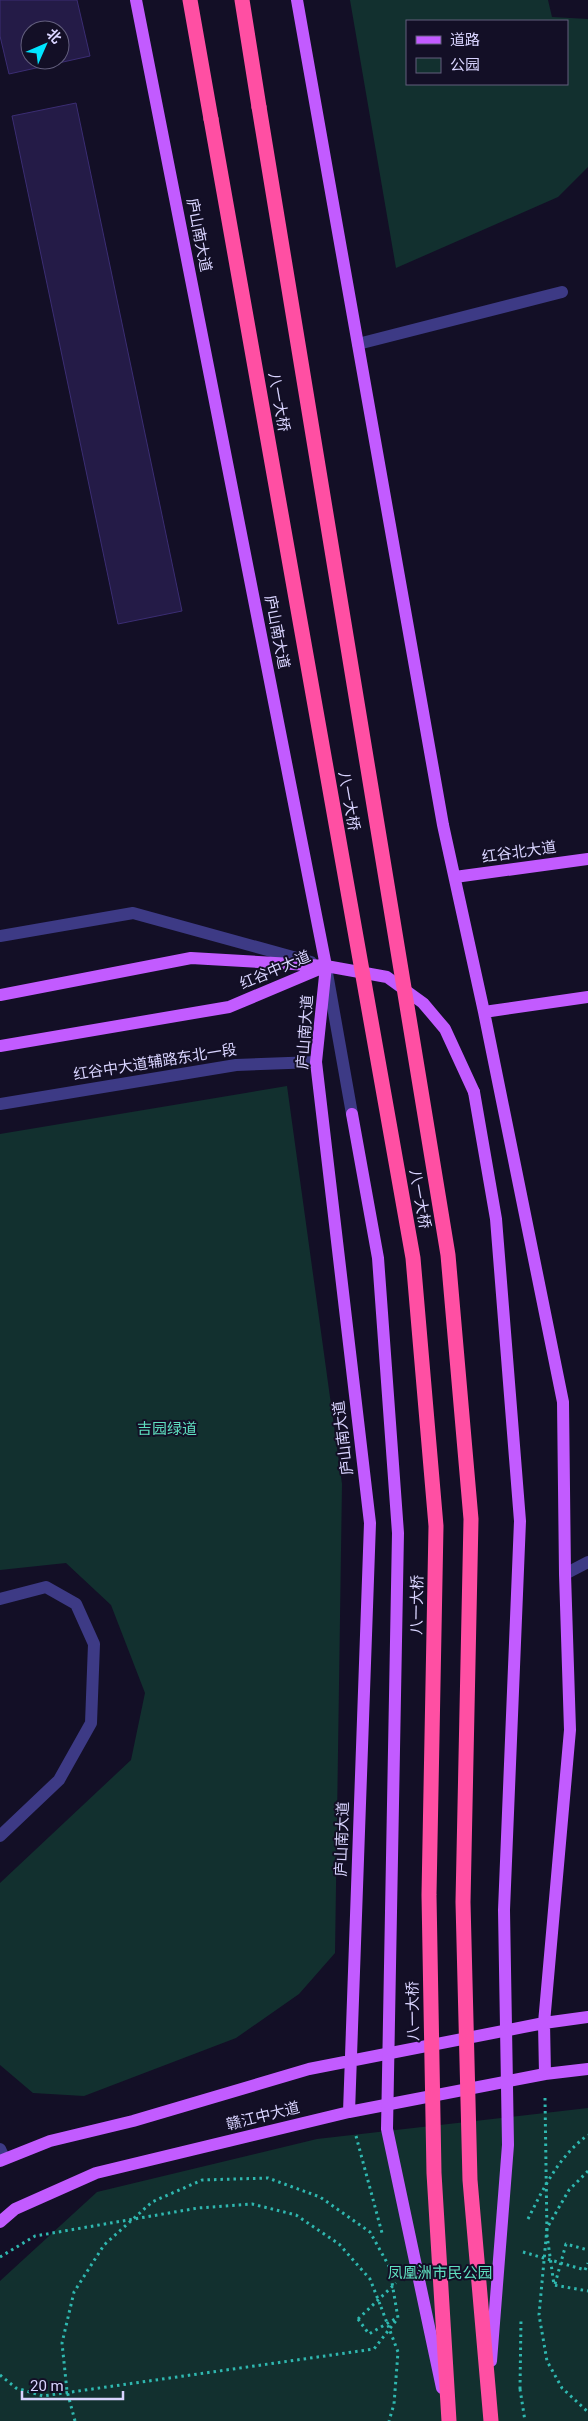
<svg xmlns="http://www.w3.org/2000/svg" width="588" height="2421" font-family="Roboto,'Noto Sans SC',sans-serif">
<rect width="100%" height="100%" fill="#130f26"/>
<!-- green -->
<path fill="#12302f" fill-rule="evenodd" d="M350,0H548L552,17L588,19V167L558,197L396,268ZM407,21H567V84H407Z
M287,1086L342,1484L335,1953L299,1994L236,2038L84,2096L33,2093L0,2065V1883L131,1760L145,1693L111,1605L66,1563L0,1570V1134Z
M588,2108V2421H0V2281L97,2192L317,2139Z"/>
<!-- building -->
<path fill="#241b47" stroke="#3b2d73" fill-rule="evenodd" d="M0,0H77L90,56L9,74L0,36ZM30,30H60V60H30Z
M76,103L182,611L118,624L12,116Z"/>
<g fill="none" stroke-linecap="round" stroke-linejoin="round">
<!-- path -->
<path stroke="#2fb8b0" stroke-width="3" stroke-dasharray="2.5 4" stroke-linecap="butt" d="M545,2098L547,2235L554,2285L588,2291
M356,2136L382,2233
M0,2257L35,2236L198,2208L252,2204L296,2215L339,2244L370,2279L381,2307
M585,2270L588,2263
M555,2284L566,2244L588,2250
M358,2319L369,2334L395,2319
M0,2375L16,2388L43,2396L374,2349L398,2318L390,2271
M520,2389L525,2421"/>
<!-- minor -->
<path stroke="#3d3a85" stroke-width="12" d="M358,344L562,292
M0,936L133,913L311,962
M327,973L352,1114
M0,1104L236,1065L316,1062
M565,1574L588,1562
M0,1599L46,1587L76,1604L94,1644L91,1723L59,1780L0,1836
M0,2149L4,2158"/>
<!-- major -->
<path stroke="#c25bff" stroke-width="12" d="M136,0L326,966L316,1062L370,1523L349,2112
M297,0L443,825L484,1012L563,1402L565,1574L570,1730L544,2023L545,2074
M455,877L588,859
M0,995L191,958L326,966L387,977L423,1003L445,1029L474,1092
M484,1012L588,997
M0,1046L229,1007L324,967
M0,2161L50,2141L133,2121L309,2069L544,2023L588,2017
M0,2222L15,2209L96,2173L349,2112L545,2074L588,2069"/>
<!-- highway -->
<path stroke="#ff4fa3" stroke-width="15" d="M190,0L211,119
M242,0L259,107"/>
<!-- path-bridge -->
<path stroke="#2fb8b0" stroke-width="3" stroke-dasharray="2.5 4" stroke-linecap="butt" d="M588,2171L569,2190L547,2228L539,2315L547,2361L562,2388L588,2412
M528,2219C544,2187 559,2156 588,2135
M523,2252L585,2270
M381,2307L398,2352L394,2404L389,2421
M358,2319L396,2283
M520,2389L521,2319
M75,2421L67,2391L62,2343L74,2292L104,2245L152,2202L202,2180L268,2178L320,2197L370,2232L390,2268"/>
<!-- major-bridge -->
<path stroke="#c25bff" stroke-width="12" d="M474,1092L496,1219L520,1521L504,1910L508,2145L491,2361
M352,1114L378,1258L398,1533L387,2129L442,2388"/>
<!-- highway-bridge -->
<path stroke="#ff4fa3" stroke-width="15" d="M259,107L448,1255L471,1519L463,1902L470,2180L491,2421
M211,119L413,1258L436,1526L429,1895L434,2173L449,2421"/>
</g>
<g text-anchor="middle" stroke-width="4" stroke-linejoin="round" paint-order="stroke">
<!-- street labels -->
<g font-size="15" fill="#d9d4ff" stroke="#130f26">
<text transform="translate(199 235) rotate(79)" y="5">庐山南大道</text>
<text transform="translate(279 402) rotate(80)" y="5">八一大桥</text>
<text transform="translate(277 632) rotate(79)" y="5">庐山南大道</text>
<text transform="translate(349 801) rotate(80)" y="5">八一大桥</text>
<text transform="translate(519 852) rotate(-8)" y="5">红谷北大道</text>
<text transform="translate(275 970) rotate(-23)" y="5">红谷中大道</text>
<text transform="translate(305 1032) rotate(-86)" y="5">庐山南大道</text>
<text transform="translate(155 1062) rotate(-9)" y="5">红谷中大道辅路东北一段</text>
<text transform="translate(420 1199) rotate(80)" y="5">八一大桥</text>
<text transform="translate(343 1438) rotate(-97)" y="5">庐山南大道</text>
<text transform="translate(417 1605) rotate(-89)" y="5">八一大桥</text>
<text transform="translate(342 1839) rotate(-88)" y="5">庐山南大道</text>
<text transform="translate(413 2011) rotate(-91)" y="5">八一大桥</text>
<text transform="translate(263 2116) rotate(-14)" y="5">赣江中大道</text>
</g>
<!-- park labels -->
<g font-size="15" fill="#5fe0c0" stroke="#130f26">
<text x="167" y="1434">吉园绿道</text>
<text x="440" y="2278">凤凰洲市民公园</text>
</g>
</g>
<!-- legend -->
<rect x="406" y="20" width="162" height="65" fill="#130f26" stroke="#625e7d"/>
<rect x="416" y="36" width="25" height="8" fill="#c25bff" stroke="#625e7d"/>
<text x="450" y="45" font-size="15" fill="#d9d4ff">道路</text>
<rect x="416" y="58" width="25" height="15" fill="#12302f" stroke="#625e7d"/>
<text x="450" y="70" font-size="15" fill="#d9d4ff">公园</text>
<!-- north arrow -->
<g transform="translate(45 45) rotate(45)"><circle r="24" fill="#130f26" stroke="#625e7d"/>
<path d="M0-4L9 19L0 12L-9 19Z" fill="#00e5ff"/>
<text y="-8" font-size="14" font-weight="bold" text-anchor="middle" fill="#d9d4ff">北</text>
</g>
<!-- scale -->
<path d="M22 2391v8h101v-8" fill="none" stroke="#d9d4ff" stroke-width="2.5"/>
<text x="30" y="2391" font-size="15" fill="#d9d4ff" stroke="#130f26" stroke-width="4" paint-order="stroke">20 m</text>
</svg>
